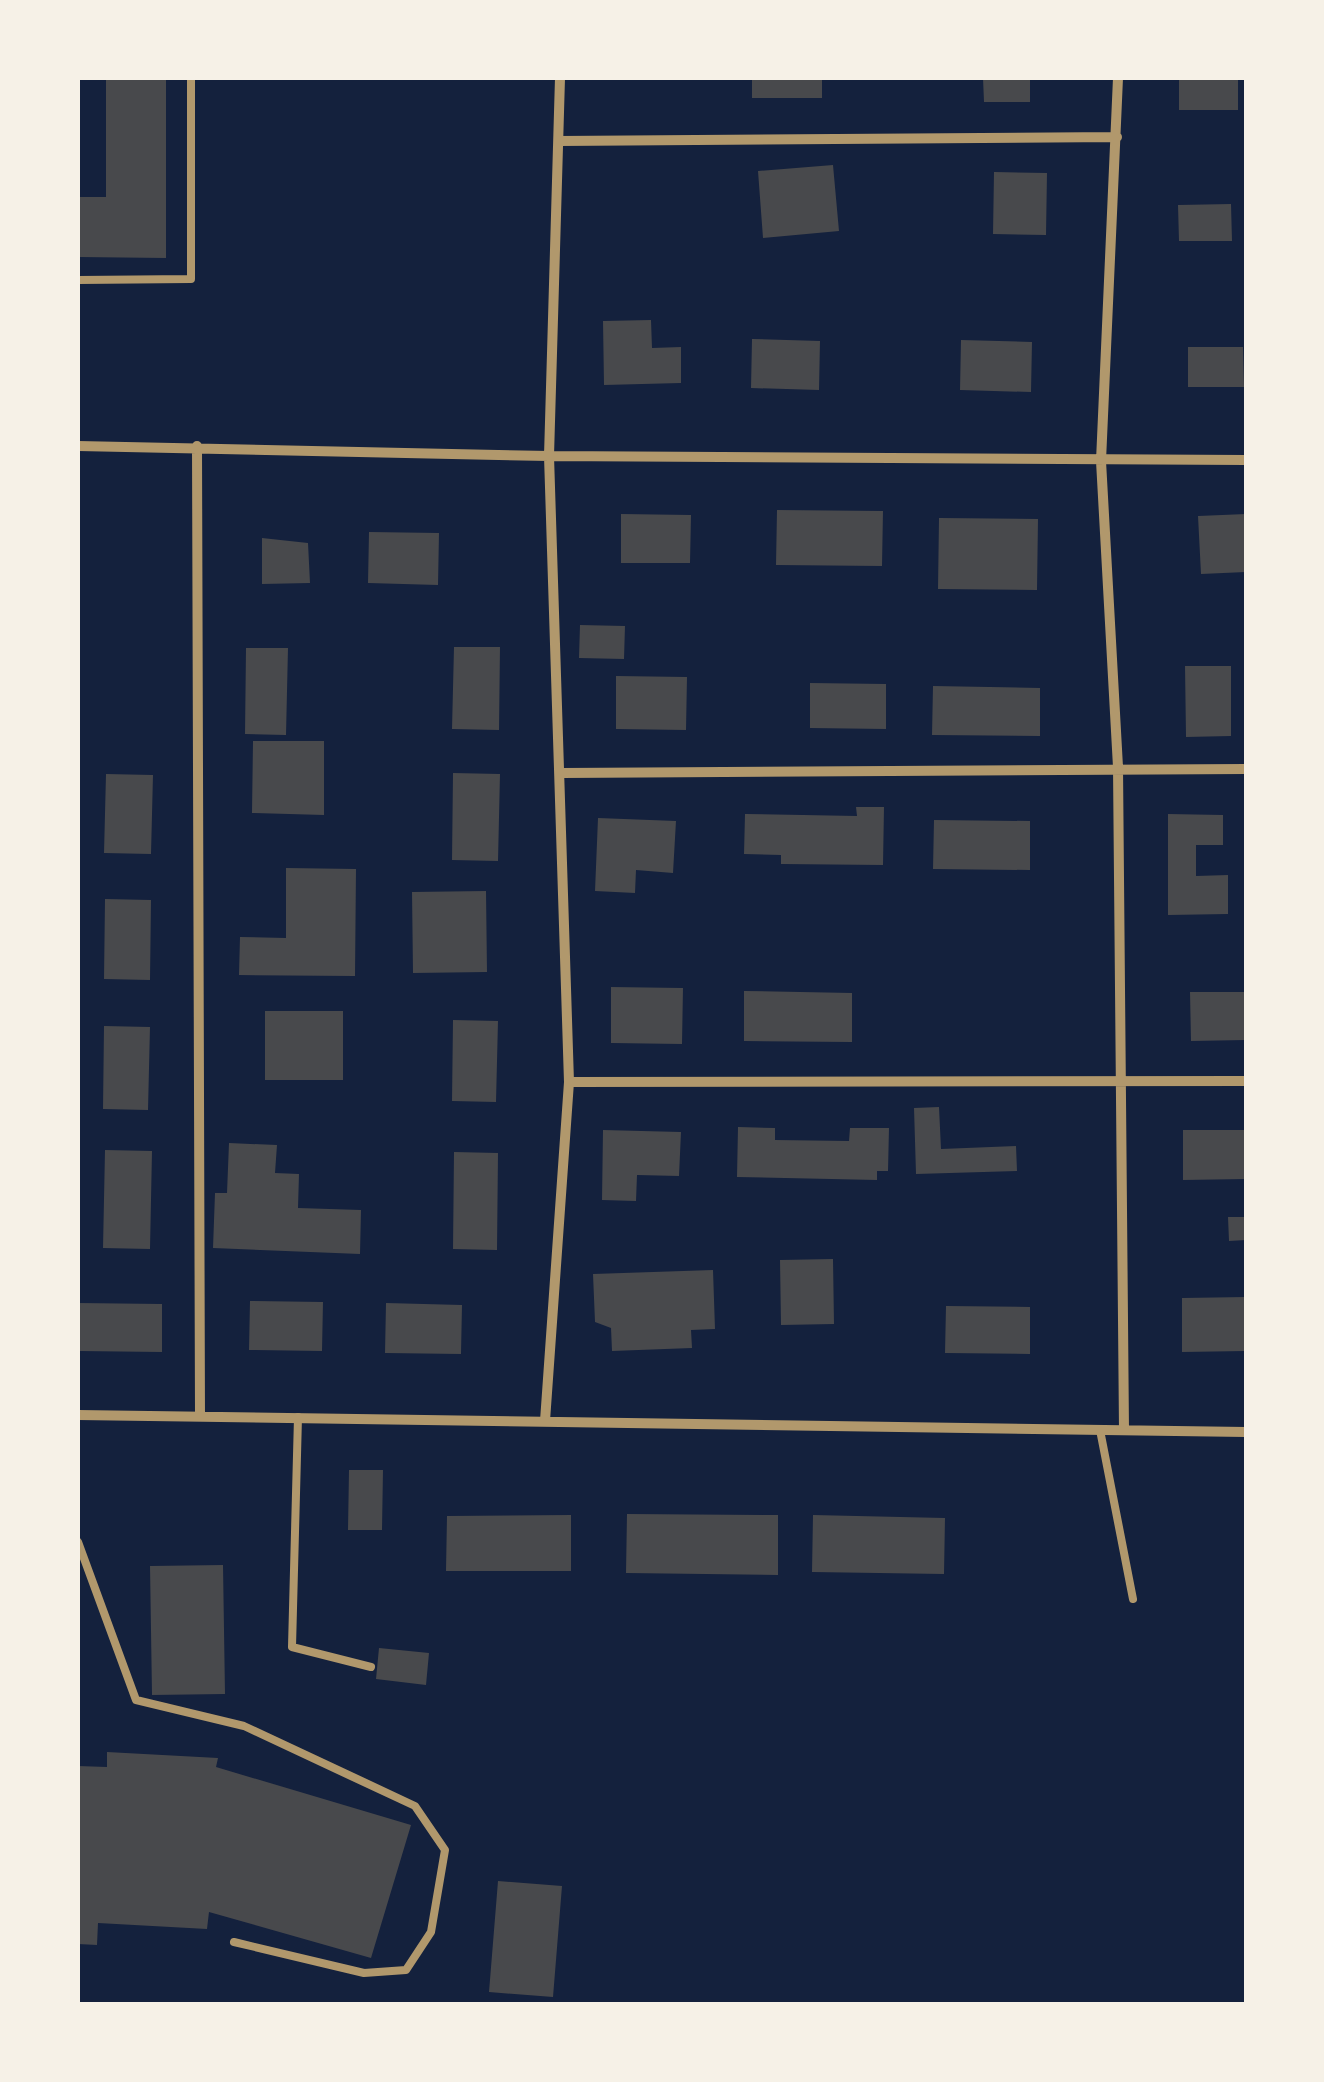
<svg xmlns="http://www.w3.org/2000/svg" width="1324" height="2082" font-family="Raleway,sans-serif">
<rect width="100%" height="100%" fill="#14213d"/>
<!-- building -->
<path fill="#48494c" d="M106,78H166V258L78,257V197H106Z
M752,78H822V98H752Z
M983,78H1030V102H984Z
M1179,78H1238V110H1179Z
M833,165L839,231L763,238L758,171Z
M994,172L1047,173L1046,235L993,234Z
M1231,204L1232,241H1179L1178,205Z
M651,320L652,348L681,347V383L604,385L603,321Z
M752,339L820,341L819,390L751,388Z
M961,340L1032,342L1031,392L960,390Z
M1188,347H1243L1244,387H1188Z
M777,510L883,511L882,566L776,565Z
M621,514L691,515L690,563H621Z
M1246,514V572L1201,574L1198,516Z
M939,518L1038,519L1037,590L938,589Z
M369,532L439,533L438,585L368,583Z
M262,538L308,543L310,583L262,584Z
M580,625L625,626L624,659L579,658Z
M454,647H500L499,730L452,729Z
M246,648H288L286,735L245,734Z
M1185,666H1231V736L1186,737Z
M616,676L687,677L686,730L616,729Z
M810,683L886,684V729L810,728Z
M933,686L1040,688V736L932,735Z
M253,741H324V815L252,813Z
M453,773L500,774L498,861L452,860Z
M106,774L153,775L151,854L104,853Z
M856,807H884L883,865L781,864V855L744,854L745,814L857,816Z
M1168,814L1223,815V845H1196V876L1228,875V914L1168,915Z
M598,818L676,821L673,873L636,870L635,893L595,891Z
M934,820L1030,821V870L933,869Z
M286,868L356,869L355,976L239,975L240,937L286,938Z
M486,891L487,972L413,973L412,892Z
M105,899L151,900L150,980L104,979Z
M611,987L683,988L682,1044L611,1043Z
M744,991L852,993V1042L744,1041Z
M1190,992H1246V1040L1191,1041Z
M265,1011H343V1080H265Z
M453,1020L498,1021L496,1102L452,1101Z
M104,1026L150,1027L148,1110L103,1109Z
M939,1107L941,1149L1016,1146L1017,1171L916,1174L914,1108Z
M738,1127L775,1128V1140L849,1141L850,1128H889L888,1171H877V1180L737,1177Z
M603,1130L681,1132L679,1176L637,1175L636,1201L602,1200Z
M1183,1130H1246V1179L1183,1180Z
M229,1143L277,1145L275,1173L299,1174L298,1208L361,1210L360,1254L213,1248L215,1193H227Z
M105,1150L152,1151L150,1249L103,1248Z
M454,1152L498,1153L497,1250L453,1249Z
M1228,1217H1246V1240L1229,1241Z
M833,1259L834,1324L781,1325L780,1260Z
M713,1270L715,1329L691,1330L692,1348L612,1351L611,1328L595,1322L593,1274Z
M1246,1297V1351L1182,1352V1298Z
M250,1301L323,1302L322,1351L249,1350Z
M78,1303L162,1304V1352L78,1351Z
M386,1303L462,1305L461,1354L385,1353Z
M946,1306L1030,1307V1354L945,1353Z
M349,1470H383L382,1530H348Z
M627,1514L778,1515V1575L626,1573Z
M571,1515V1571H446L447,1516Z
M813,1515L945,1518L944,1574L812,1572Z
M223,1565L225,1694L152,1695L150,1566Z
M379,1648L429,1653L426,1685L376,1679Z
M107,1752L218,1758L216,1767L411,1825L371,1958L209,1912L207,1929L98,1923L97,1945L78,1944V1766L107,1767Z
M498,1881L562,1886L553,1997L489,1992Z"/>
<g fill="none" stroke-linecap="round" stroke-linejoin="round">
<!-- service -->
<path stroke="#b1986c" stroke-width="8" d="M78,280L191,279V78
M298,1417L292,1647L371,1667
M1100,1430L1133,1599
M78,1542L136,1700L244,1726L415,1806L445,1850L431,1932L406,1970L364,1973L234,1942"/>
<!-- minor -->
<path stroke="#b1986c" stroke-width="10" d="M1118,78L1101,461L1118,767L1124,1430
M559,141L1117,137
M78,446L549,456L1246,460
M197,446L200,1416
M562,773L1246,769
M569,1082L1246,1081
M78,1415L1246,1432
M545,1421L569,1082L549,456L560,78"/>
</g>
<!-- border -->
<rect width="1324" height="2082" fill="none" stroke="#f6f1e7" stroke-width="160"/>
</svg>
